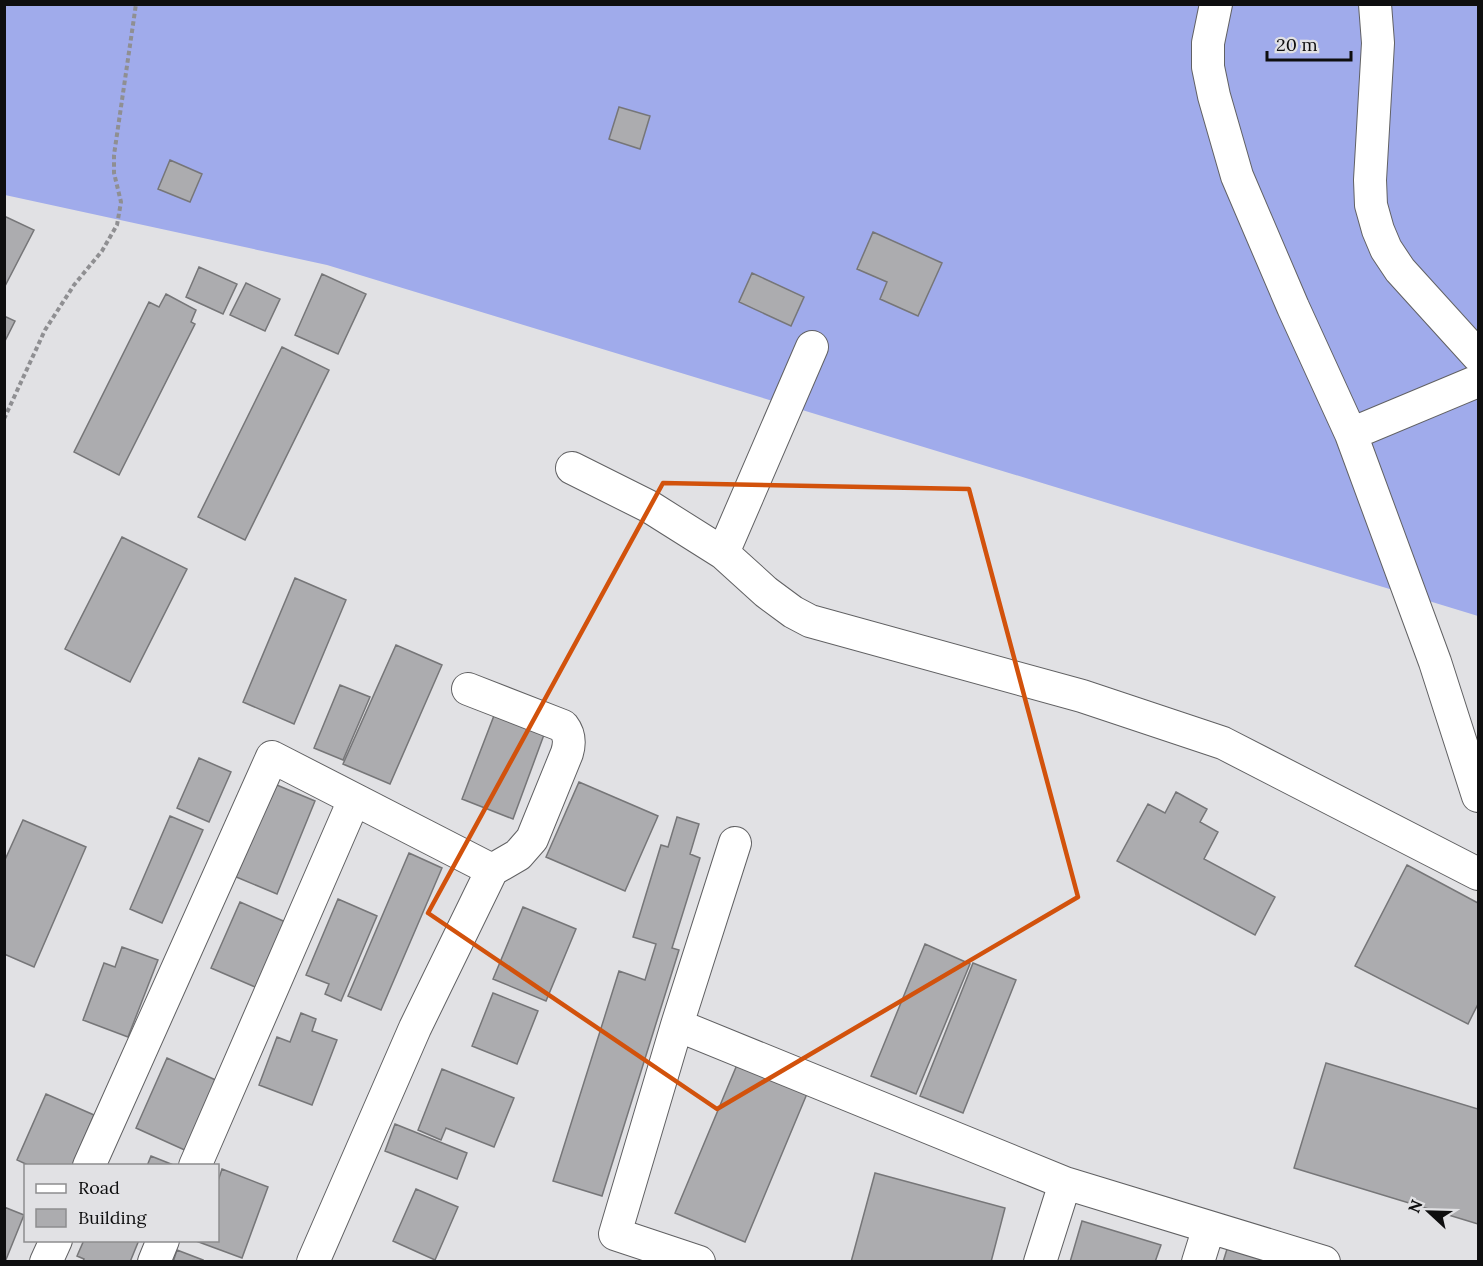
<svg xmlns="http://www.w3.org/2000/svg" width="1483" height="1266" font-family="Lora,serif">
<rect width="100%" height="100%" fill="#e1e1e4"/>
<!-- forest -->
<path fill="#a0abeb" d="M5,5H1478V616L327,265L5,195Z"/>
<!-- building -->
<path fill="#acacaf" stroke="#767678" stroke-width="1.5" d="M619,107L650,116L640,149L609,139Z
M170,160L202,174L190,202L158,189Z
M4,216L34,230L4,288Z
M873,232L942,263L918,316L880,299L887,282L857,269Z
M199,267L237,284L223,314L186,297Z
M752,273L804,297L791,326L739,302Z
M322,274L366,294L338,354L295,335Z
M246,283L280,299L265,331L230,315Z
M166,294L196,310L191,322L195,324L119,475L74,452L149,302L159,307Z
M4,316L15,321L4,343Z
M282,347L329,370L245,540L198,517Z
M122,537L187,569L130,682L65,649Z
M295,578L346,600L294,724L243,702Z
M396,645L442,665L390,784L343,764Z
M340,685L370,697L343,760L314,748Z
M495,713L545,732L513,819L462,799Z
M199,758L231,772L209,822L177,808Z
M579,782L658,816L625,891L546,857Z
M272,783L315,801L277,894L234,876Z
M1176,792L1207,809L1200,822L1218,832L1204,859L1275,897L1255,935L1117,861L1148,804L1165,813Z
M170,816L203,830L162,923L130,909Z
M677,817L699,824L690,854L700,858L672,948L679,950L602,1196L553,1181L619,971L645,980L656,944L633,937L661,845L668,847Z
M23,820L86,847L34,967L4,954V862Z
M409,853L442,868L381,1010L348,996Z
M1407,865L1478,903V1004L1468,1024L1355,966Z
M338,899L377,916L341,1001L325,994L329,984L306,975Z
M240,902L290,924L262,990L211,968Z
M523,907L576,929L546,1001L493,979Z
M925,944L970,964L916,1094L871,1076Z
M122,947L158,960L128,1037L83,1020L104,963L115,967Z
M973,963L1016,980L963,1113L920,1096Z
M493,993L538,1011L517,1064L472,1046Z
M301,1013L316,1019L312,1031L337,1040L312,1105L259,1085L277,1037L290,1042Z
M167,1058L220,1082L189,1152L136,1128Z
M739,1060L809,1089L745,1242L675,1213Z
M1326,1063L1478,1109V1224L1294,1168Z
M442,1069L514,1098L494,1147L446,1128L441,1140L418,1130Z
M46,1094L94,1115L72,1166H30L17,1160Z
M395,1124L467,1153L457,1179L385,1151Z
M151,1156L176,1166H147Z
M222,1169L268,1187L242,1258L196,1241L218,1240V1181Z
M875,1173L1005,1208L991,1262H851Z
M416,1189L458,1207L435,1260L393,1241Z
M4,1207L24,1215L5,1262H4Z
M1082,1221L1161,1245L1155,1262H1070Z
M84,1240H139L130,1262H83L84,1259L77,1256Z
M1228,1246L1279,1262H1223Z
M177,1250L203,1260L202,1262H173Z"/>
<g fill="none" stroke-linecap="round" stroke-linejoin="round">
<defs>
<path id="minor" d="M1216,4L1208,43V67L1214,96L1237,176L1293,307L1351,434L1435,662L1478,796
M1375,4L1378,43L1370,180L1371,205L1378,230L1386,249L1400,270L1478,356
M1351,434L1478,381
M572,468L650,507L723,553L766,592L793,612L810,621L1082,696L1223,743L1478,874
M723,553L812,347
M677,1025L1065,1183L1324,1262
M89,1166L272,757L492,870L518,855L532,839L567,753C570,743 570,735 563,726L468,689
M195,1166L354,800
M46,1262L56,1240
M154,1262L163,1240
M313,1262L415,1028L492,870
M699,1262L615,1234L677,1025L735,843
M1040,1262L1065,1183
M1198,1262L1209,1227"/>
</defs>
<!-- minor casing -->
<use href="#minor" stroke="#616163" stroke-width="34"/>
<!-- path -->
<path stroke="#8f8f92" stroke-width="4" stroke-dasharray="4.5 3" stroke-linecap="butt" d="M4,419L45,330L74,285L102,251L117,225L121,202L114,173V155L136,4"/>
<!-- minor -->
<use href="#minor" stroke="#fff" stroke-width="32"/>
</g>
<!-- marked area -->
<path fill="none" stroke="#d2520c" stroke-width="4.5" stroke-linejoin="round" d="M663,483L969,489L1078,897L717,1109L428,913Z"/>
<!-- border -->
<rect width="1483" height="1266" fill="none" stroke="#0e0e0f" stroke-width="12"/>
<!-- legend -->
<rect x="24" y="1164" width="195" height="78" fill="#e1e1e4" stroke="#8d8d8f" stroke-width="1.5"/>
<rect x="36" y="1184" width="30" height="9" fill="#ffffff" stroke="#8d8d8f" stroke-width="1.5"/>
<text x="78" y="1194" font-size="18" fill="#0e0e0f">Road</text>
<rect x="36" y="1209" width="30" height="18" fill="#acacaf" stroke="#8d8d8f" stroke-width="1.5"/>
<text x="78" y="1224" font-size="18" fill="#0e0e0f">Building</text>
<!-- north arrow -->
<g transform="translate(1429 1212) rotate(292)" stroke="#e1e1e4" stroke-width="4.5" paint-order="stroke">
<path d="M0-4.5L10 22L0 15L-10 22Z" fill="#0e0e0f"/>
<text y="-9" font-size="16" font-weight="bold" text-anchor="middle" fill="#0e0e0f">N</text>
</g>
<!-- scale -->
<path d="M1267 51v9h84v-9" fill="none" stroke="#0e0e0f" stroke-width="3"/>
<text x="1276" y="51" font-size="18" fill="#0e0e0f" stroke="#e1e1e4" stroke-width="4.5" paint-order="stroke">20 m</text>
</svg>
